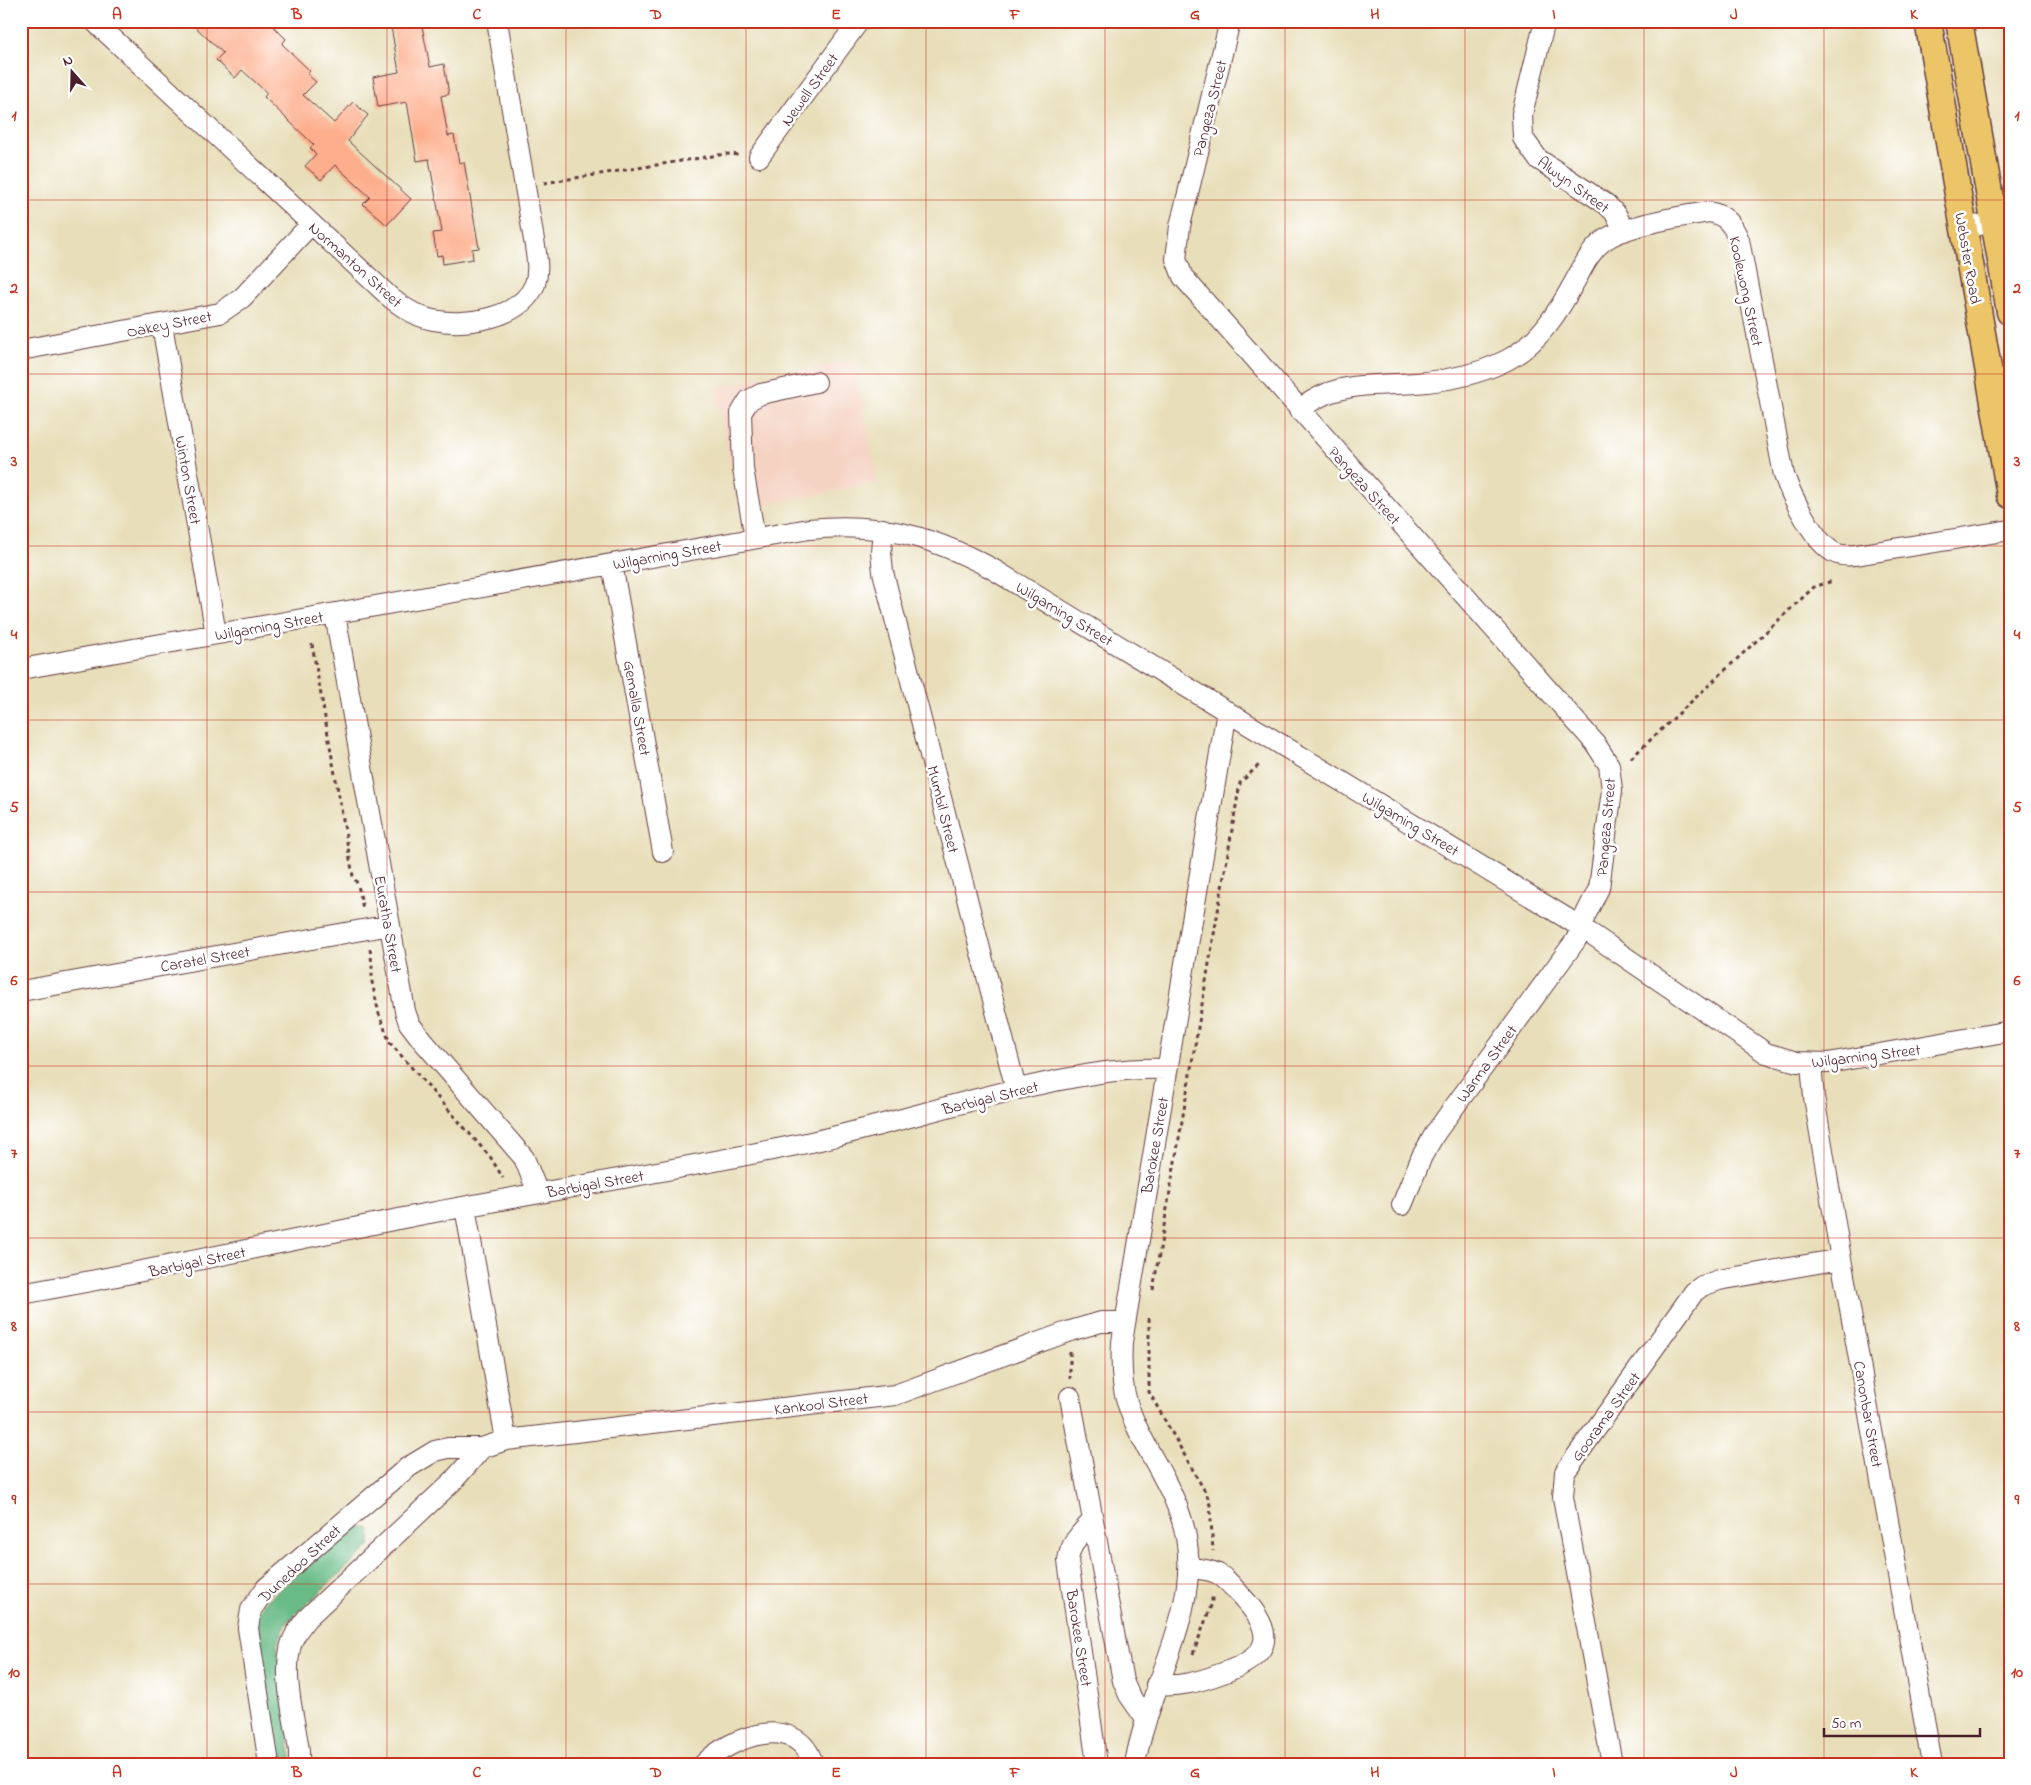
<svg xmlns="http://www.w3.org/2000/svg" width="2031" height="1785" font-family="'Indie Flower',sans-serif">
<rect width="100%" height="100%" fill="#fff"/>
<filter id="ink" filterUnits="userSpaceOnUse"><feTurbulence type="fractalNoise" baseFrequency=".02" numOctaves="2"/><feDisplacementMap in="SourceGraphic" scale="10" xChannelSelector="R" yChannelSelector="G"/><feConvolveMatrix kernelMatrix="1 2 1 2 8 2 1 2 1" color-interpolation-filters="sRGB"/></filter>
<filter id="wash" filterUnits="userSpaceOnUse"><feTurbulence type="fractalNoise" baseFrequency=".0096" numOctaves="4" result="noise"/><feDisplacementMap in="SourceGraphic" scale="20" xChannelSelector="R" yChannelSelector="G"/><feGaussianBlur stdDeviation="1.12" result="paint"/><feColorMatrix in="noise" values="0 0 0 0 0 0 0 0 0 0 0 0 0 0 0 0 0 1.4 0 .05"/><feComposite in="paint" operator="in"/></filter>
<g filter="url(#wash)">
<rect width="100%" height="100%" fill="#e8deb9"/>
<!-- built -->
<path fill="#f5d3c2" d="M854,360L878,483L739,510L715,387Z"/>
<!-- forest -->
<path fill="#69bb87" stroke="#5a6d59" d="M358,1527L371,1529L370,1546L287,1622L277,1644L291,1756V1764H279L270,1739L255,1619L264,1603L350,1530Z"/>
<g id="blocks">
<!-- building -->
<path fill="#fdae8c" d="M189,21H268L286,39L282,44L310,71L307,74L316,82L303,95L334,123L353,102L368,115L348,141L411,199L387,225L363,204L370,197L335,165L321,180L305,166L316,154L310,148L314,145L264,97L267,93L242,70L235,78L216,60L223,53Z
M390,21H421L430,67L444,64L449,94L441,96L448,136L454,135L459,163L464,162L479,248L472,249L473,259L443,264L442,255L437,256L433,233L442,232L429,159L417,161L407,102L378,107L373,77L399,72Z"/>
</g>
</g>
<g filter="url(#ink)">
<use href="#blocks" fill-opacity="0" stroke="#623c40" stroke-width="1"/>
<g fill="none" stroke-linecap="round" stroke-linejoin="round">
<defs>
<path id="minor" d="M94,21L392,299C404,308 417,317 433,320C466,326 521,319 535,284C539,271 537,259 535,246L497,21
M1230,21L1180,226L1176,259L1183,277L1595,743L1609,765L1612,790L1599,888L1586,914L1576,940L1436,1132L1422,1156L1402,1205
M1545,21L1522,114L1523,138L1538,159L1606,204L1616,214L1624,231
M759,157L859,21
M1964,228L2010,219
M162,325L216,634
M21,350L220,313L242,298L311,224
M1299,410C1308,403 1318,397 1328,393C1351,385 1372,385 1396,384C1432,383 1474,377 1507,360C1538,344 1559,311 1575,281C1583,267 1590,251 1603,241C1624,225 1682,216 1709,212C1726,215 1733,225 1739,240L1784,475C1791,495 1815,544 1835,553C1843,557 1854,555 1862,554L2010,530
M883,529L881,552L883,572L1016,1089
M755,538L743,469L741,413L749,400L761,394L816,382
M612,564L663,852
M335,614L405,1011L409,1023L422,1040L524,1158L538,1193
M21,669L809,529C879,522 929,535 991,568L1581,927L1766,1053L1797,1062L1828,1063L2010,1031
M21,991L390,925
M1811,1064L1814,1097L1841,1259L1932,1764
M21,1294C156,1270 290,1240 424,1214C553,1190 683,1169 811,1142C892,1124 970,1098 1050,1082C1089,1074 1127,1067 1167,1069
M1070,1397L1123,1681L1129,1695L1145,1718
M506,1440L895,1395L1070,1331L1101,1322H1124
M1093,1520C1081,1533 1070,1543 1068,1561L1097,1764
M1156,1685C1180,1687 1198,1682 1220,1674C1267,1658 1280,1638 1243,1598C1222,1575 1221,1570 1189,1568
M269,1764L248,1628L251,1610L266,1588L407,1468L435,1451L448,1448H482L506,1440L465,1207
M299,1764V1751C295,1719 283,1681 290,1649C292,1637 300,1627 307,1618L453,1481L482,1448
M704,1764C731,1736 798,1712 813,1764
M1135,1764C1148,1688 1200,1613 1186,1537C1177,1487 1142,1450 1127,1402C1121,1383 1121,1362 1122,1342L1227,711
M1612,1764L1563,1497L1565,1472L1694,1292L1702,1286L1719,1280L1841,1259"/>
<path id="major" d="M1928,21L2010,495
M1959,21L2010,312"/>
</defs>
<!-- minor casing -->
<use href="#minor" stroke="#623c40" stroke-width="22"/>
<!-- major casing -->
<use href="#major" stroke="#623c40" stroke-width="29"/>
<!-- path -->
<path stroke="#623c40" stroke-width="3" stroke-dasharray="4 4" stroke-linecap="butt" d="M544,183L725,154L740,155
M312,644L353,876L358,885L363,909
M1631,758L1814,587L1832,581
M370,949L372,964V982L379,1014L390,1043L491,1158L503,1178
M1153,1290L1240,783L1260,764
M1149,1318V1392L1207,1495L1210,1505L1213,1551
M1070,1352V1379
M1193,1654L1212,1603V1594"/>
<!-- minor -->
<use href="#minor" stroke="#fff" stroke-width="20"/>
<!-- major -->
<use href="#major" stroke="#edc569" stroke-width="26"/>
</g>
</g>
<!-- grid -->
<path fill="none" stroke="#c8321e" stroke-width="1" stroke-opacity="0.55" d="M207,21V1764M387,21V1764M566,21V1764M746,21V1764M926,21V1764M1105,21V1764M1285,21V1764M1465,21V1764M1644,21V1764M1824,21V1764M21,200H2010M21,374H2010M21,546H2010M21,720H2010M21,892H2010M21,1066H2010M21,1238H2010M21,1412H2010M21,1584H2010"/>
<g text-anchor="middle" stroke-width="5" stroke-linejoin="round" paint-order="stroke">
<!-- street labels -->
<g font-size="16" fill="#4a1f2b" stroke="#fff">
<text transform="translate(809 89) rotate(-54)" y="6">Newell Street</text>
<text transform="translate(1209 108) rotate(-76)" y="6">Pangeza Street</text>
<text transform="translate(1574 184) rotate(36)" y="6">Alwyn Street</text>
<text transform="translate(1969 258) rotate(80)" y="6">Webster Road</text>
<text transform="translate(356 264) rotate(42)" y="6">Normanton Street</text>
<text transform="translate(1747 291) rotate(78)" y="6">Koolewong Street</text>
<text transform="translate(169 323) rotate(-11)" y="6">Oakey Street</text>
<text transform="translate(189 480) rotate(80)" y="6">Winton Street</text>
<text transform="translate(1365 485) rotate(48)" y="6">Pangeza Street</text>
<text transform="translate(667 554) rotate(-10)" y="6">Wilgarning Street</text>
<text transform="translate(1065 613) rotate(31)" y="6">Wilgarning Street</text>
<text transform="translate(269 625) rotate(-10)" y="6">Wilgarning Street</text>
<text transform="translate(638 708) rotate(80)" y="6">Gemalla Street</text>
<text transform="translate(944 809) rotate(76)" y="6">Mumbil Street</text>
<text transform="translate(1411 823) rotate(31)" y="6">Wilgarning Street</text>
<text transform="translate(1605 827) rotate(-85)" y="6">Pangeza Street</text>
<text transform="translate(389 924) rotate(80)" y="6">Euratha Street</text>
<text transform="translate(205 958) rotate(-10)" y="6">Caratel Street</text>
<text transform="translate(1866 1055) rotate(-7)" y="6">Wilgarning Street</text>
<text transform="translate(1486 1063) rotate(-54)" y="6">Warma Street</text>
<text transform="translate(990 1097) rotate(-14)" y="6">Barbigal Street</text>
<text transform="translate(1154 1145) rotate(-80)" y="6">Barokee Street</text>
<text transform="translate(595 1183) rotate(-10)" y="6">Barbigal Street</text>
<text transform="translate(197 1261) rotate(-12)" y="6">Barbigal Street</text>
<text transform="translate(821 1403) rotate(-7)" y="6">Kankool Street</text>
<text transform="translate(1869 1414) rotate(80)" y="6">Canonbar Street</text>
<text transform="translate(1605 1416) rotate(-54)" y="6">Goorama Street</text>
<text transform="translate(299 1563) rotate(-43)" y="6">Dunedoo Street</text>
<text transform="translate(1080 1638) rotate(81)" y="6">Barokee Street</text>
</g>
</g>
<!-- margin -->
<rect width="2031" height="1785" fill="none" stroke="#fff" stroke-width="55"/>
<!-- north arrow -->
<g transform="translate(72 72) rotate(340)" stroke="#ffffff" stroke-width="4" paint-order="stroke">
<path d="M0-4L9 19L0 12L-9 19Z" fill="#4a1f2b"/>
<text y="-8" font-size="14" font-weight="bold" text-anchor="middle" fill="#4a1f2b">N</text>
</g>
<!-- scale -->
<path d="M1824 1728v8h156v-8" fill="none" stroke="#4a1f2b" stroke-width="2.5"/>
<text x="1831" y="1728" font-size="15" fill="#4a1f2b" stroke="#ffffff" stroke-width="4" paint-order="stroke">50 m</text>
<rect x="28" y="28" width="1976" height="1730" fill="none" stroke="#c8321e" stroke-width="2"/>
<g font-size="16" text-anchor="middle" font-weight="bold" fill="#c8321e">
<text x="117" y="19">A</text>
<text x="297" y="19">B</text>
<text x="477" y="19">C</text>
<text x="656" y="19">D</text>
<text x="836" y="19">E</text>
<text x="1015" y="19">F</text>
<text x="1195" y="19">G</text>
<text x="1375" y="19">H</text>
<text x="1554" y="19">I</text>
<text x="1734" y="19">J</text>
<text x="1914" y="19">K</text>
<text x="14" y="120">1</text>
<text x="2017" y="120">1</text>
<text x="14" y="293">2</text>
<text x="2017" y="293">2</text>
<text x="14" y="466">3</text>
<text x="2017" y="466">3</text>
<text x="14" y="639">4</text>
<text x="2017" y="639">4</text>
<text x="14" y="812">5</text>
<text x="2017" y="812">5</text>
<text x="14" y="985">6</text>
<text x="2017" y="985">6</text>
<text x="14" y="1158">7</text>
<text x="2017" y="1158">7</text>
<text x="14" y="1331">8</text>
<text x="2017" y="1331">8</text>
<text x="14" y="1504">9</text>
<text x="2017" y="1504">9</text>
<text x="14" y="1677">10</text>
<text x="2017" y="1677">10</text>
<text x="117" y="1777">A</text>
<text x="297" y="1777">B</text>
<text x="477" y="1777">C</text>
<text x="656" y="1777">D</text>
<text x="836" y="1777">E</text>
<text x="1015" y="1777">F</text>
<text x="1195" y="1777">G</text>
<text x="1375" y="1777">H</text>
<text x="1554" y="1777">I</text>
<text x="1734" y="1777">J</text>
<text x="1914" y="1777">K</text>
</g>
</svg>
